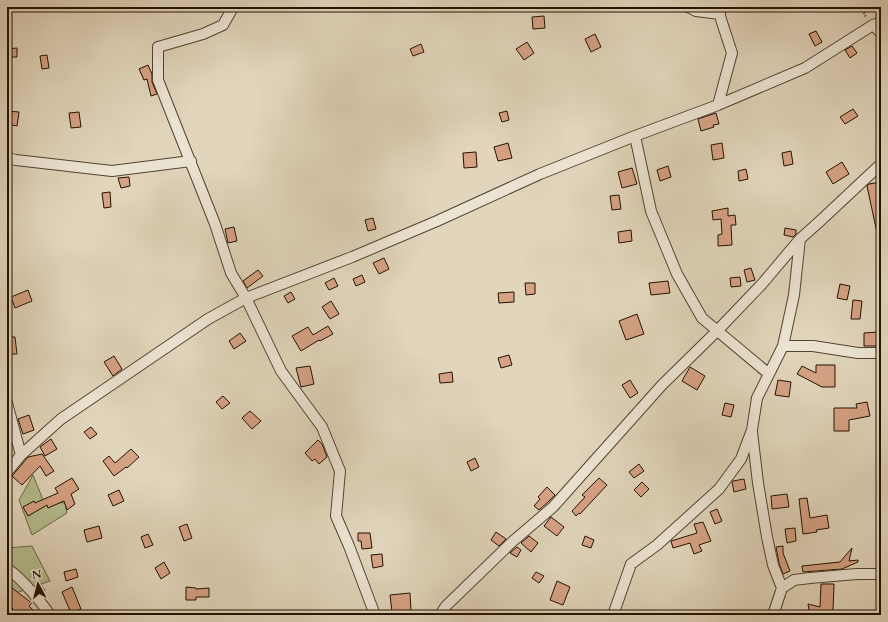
<svg xmlns="http://www.w3.org/2000/svg" width="888" height="622" font-family="Cardo,serif">
<rect width="100%" height="100%" fill="#e1d5bb"/>
<filter id="stains"><feTurbulence type="fractalNoise" baseFrequency=".005" numOctaves="4"/><feColorMatrix values="0 0 0 0 .2 0 0 0 0 .09 0 0 0 0 .02 0 0 0 .5 -.17"/></filter>
<radialGradient id="worn" r=".72"><stop offset=".6" stop-color="#630" stop-opacity="0"/><stop offset="1" stop-color="#630" stop-opacity=".3"/></radialGradient>
<!-- green -->
<path fill="#b5bd8e" stroke="#6c6848" d="M33,475L43,500L65,503L67,513L32,535L19,500Z
M32,546L50,581L10,595L16,615H7V548Z"/>
<!-- building -->
<path fill="#d6a284" stroke="#221201" d="M544,16L545,28L533,29L532,17Z
M816,31L822,42L815,46L809,34Z
M595,34L601,47L591,52L585,39Z
M527,42L534,53L524,60L516,49Z
M421,44L424,52L413,56L410,49Z
M852,46L857,53L850,58L845,50Z
M17,48V57H7V49Z
M47,55L49,68L42,69L40,56Z
M148,65L152,74V82L157,94L151,96L147,79L144,80L139,69Z
M853,109L858,116L845,124L840,117Z
M7,111L19,112L17,126L7,124Z
M507,111L509,120L502,122L499,113Z
M79,112L81,127L71,128L69,113Z
M716,113L719,124L713,125L714,127L701,131L698,119Z
M508,143L512,158L498,161L494,147Z
M722,143L724,158L713,160L711,145Z
M791,151L793,164L784,166L782,153Z
M476,152L477,167L464,168L463,153Z
M842,162L849,174L833,184L826,172Z
M668,166L671,177L660,181L657,170Z
M632,168L637,184L622,188L618,172Z
M746,169L748,179L739,181L738,171Z
M129,177L130,186L121,188L118,178Z
M881,182V194L878,195L881,212V232L877,233L867,186L869,184Z
M110,192L111,207L104,208L102,193Z
M619,195L621,209L612,210L610,196Z
M728,208V216L735,215L736,225H731L732,245L718,246V235L722,234L721,219L713,220L712,211Z
M373,218L376,229L368,231L365,220Z
M234,227L237,241L228,243L225,229Z
M785,228L796,230V234L793,237L784,235Z
M631,230L632,241L619,243L618,232Z
M384,258L389,269L379,274L373,263Z
M751,268L755,280L747,282L744,270Z
M258,270L263,276L247,288L243,281Z
M362,275L365,282L356,286L353,279Z
M740,277L741,286L731,287L730,278Z
M334,278L338,286L329,290L325,283Z
M668,281L670,293L651,295L649,283Z
M525,283H535V294L526,295Z
M840,284L850,286L847,300L837,298Z
M28,290L32,301L15,308L11,297Z
M291,292L295,299L288,303L284,296Z
M514,292V302L499,303L498,293Z
M853,300L862,301L860,319H851Z
M331,301L339,314L330,319L322,307Z
M637,314L644,334L626,340L619,321Z
M328,326L333,334L320,341L319,340L301,351L292,336L308,327L313,335Z
M878,332V346H864V333Z
M240,333L246,341L234,349L229,341Z
M7,337H15L17,354H7Z
M509,355L512,365L501,368L498,358Z
M114,356L122,369L113,376L104,362Z
M816,365H835V387H822L797,374L802,366L816,373Z
M310,366L314,384L301,387L296,368Z
M690,367L705,376L697,390L682,381Z
M452,372L453,382L440,383L439,374Z
M630,380L638,393L630,398L622,385Z
M778,380L791,382L789,397L775,395Z
M223,396L230,403L222,409L216,402Z
M867,402L870,416L849,420V431H834V408H857L856,404Z
M725,403L734,405L731,417L722,415Z
M250,411L261,421L252,429L242,418Z
M29,415L34,430L23,434L18,419Z
M91,427L97,434L90,439L84,432Z
M51,439L57,449L45,456L40,447Z
M318,440L322,444L327,457L319,464L315,459L312,461L305,453Z
M131,449L139,457L127,468L126,467L114,476L103,461L109,456L115,463Z
M42,454L54,471L46,476L40,466L22,485L12,476L28,457Z
M475,458L479,467L471,471L467,462Z
M639,464L644,471L634,478L629,472Z
M72,478L79,489L71,494L75,504L67,510L64,501L48,508L47,505L28,516L23,507L34,501L35,503L58,493L55,488Z
M599,478L607,485L580,514L579,513L576,516L572,511L585,497L582,495Z
M744,479L746,489L734,492L732,482L733,481Z
M642,482L649,489L641,497L634,490Z
M547,487L555,495L548,502L539,510L534,506L540,499L538,497Z
M119,490L124,501L113,506L108,495Z
M787,494L789,507L772,509L771,496Z
M807,498L810,518L827,515L829,528L816,530L817,532L803,534L799,499Z
M717,509L722,521L715,524L710,512Z
M551,517L564,527L557,536L544,526Z
M703,522L711,541L699,545L702,551L694,554L690,543L673,548L671,541L697,533L694,524Z
M187,524L192,538L184,541L179,527Z
M99,526L102,538L87,542L84,530Z
M795,528L796,541L787,543L785,529Z
M496,532L506,539L499,546L491,540Z
M358,533H370L372,548L362,549L361,541H358Z
M148,534L153,545L145,548L141,537Z
M529,536L538,543L531,552L521,543Z
M585,536L594,540L591,548L582,545Z
M783,546V553L790,571L783,574L779,563L776,547Z
M517,547L521,550L517,557L510,553Z
M852,548L849,561L858,560V562L842,569L803,572L802,566L840,562Z
M382,554L383,566L373,568L371,555Z
M164,562L170,573L161,579L155,568Z
M76,569L78,577L66,581L64,572Z
M536,572L544,576L539,583L532,578Z
M557,581L570,587L563,605L550,600Z
M39,582L45,591L41,593L35,585Z
M7,584L29,601L32,603L29,606L38,615H7L13,609L7,604Z
M821,584H834L833,611L839,613V615H810L808,604L820,607Z
M72,587L81,609L71,613L62,592Z
M186,587L196,588V589L209,588V597H196V600H186Z
M410,593L411,611L392,612L390,595Z"/>
<g fill="none" stroke-linecap="round" stroke-linejoin="round">
<defs>
<path id="minor" d="M231,7V11L223,25L203,34L158,47V80L215,224L231,273L246,298L281,371L322,427L340,471L336,516L349,546L375,615
M688,7L696,11L720,14
M717,7L732,53L718,105
M873,25L881,33
M635,136L651,211L677,274L702,318L769,374
M7,158L16,160L112,171L191,161
M783,346H813L858,353H881
M7,403L21,455
M752,432L758,483L767,537L773,565L782,588L773,615
M7,472L21,455L61,419L208,319L246,298L352,257L437,221L540,174L635,136L718,105L805,68L873,25L881,22
M7,569C19,575 42,603 50,615
M782,588L794,580L810,578L857,574H881
M440,615L446,606L512,542L553,507L662,385L717,331L762,284L800,239
M613,615L631,564L657,545L719,489L741,459L752,430L757,398L783,346L794,295L800,239L818,223L881,164"/>
</defs>
<!-- minor casing -->
<use href="#minor" stroke="#524330" stroke-width="12"/>
<!-- path -->
<path stroke="#221201" stroke-width="2" stroke-dasharray="1 2" stroke-linecap="butt" d="M862,7L866,18"/>
<!-- minor -->
<use href="#minor" stroke="#ece4d3" stroke-width="10"/>
</g>
<!-- margin -->
<rect width="888" height="622" fill="none" stroke="#e1d5bb" stroke-width="24"/>
<rect x="8" y="8" width="872" height="606" fill="none" stroke="#221201" stroke-width="2"/>
<rect x="12" y="12" width="864" height="598" fill="none" stroke="#221201"/>
<!-- north arrow -->
<g transform="translate(38 584) rotate(353)" stroke="#ece4d3" stroke-width="3" paint-order="stroke">
<path d="M0-3L7 15L0 10L-7 15Z" fill="#221201"/>
<text y="-6" font-size="11" font-weight="bold" text-anchor="middle" fill="#221201">N</text>
</g>
<rect width="100%" height="100%" filter="url(#stains)"/>
<rect width="100%" height="100%" fill="url(#worn)"/>
</svg>
